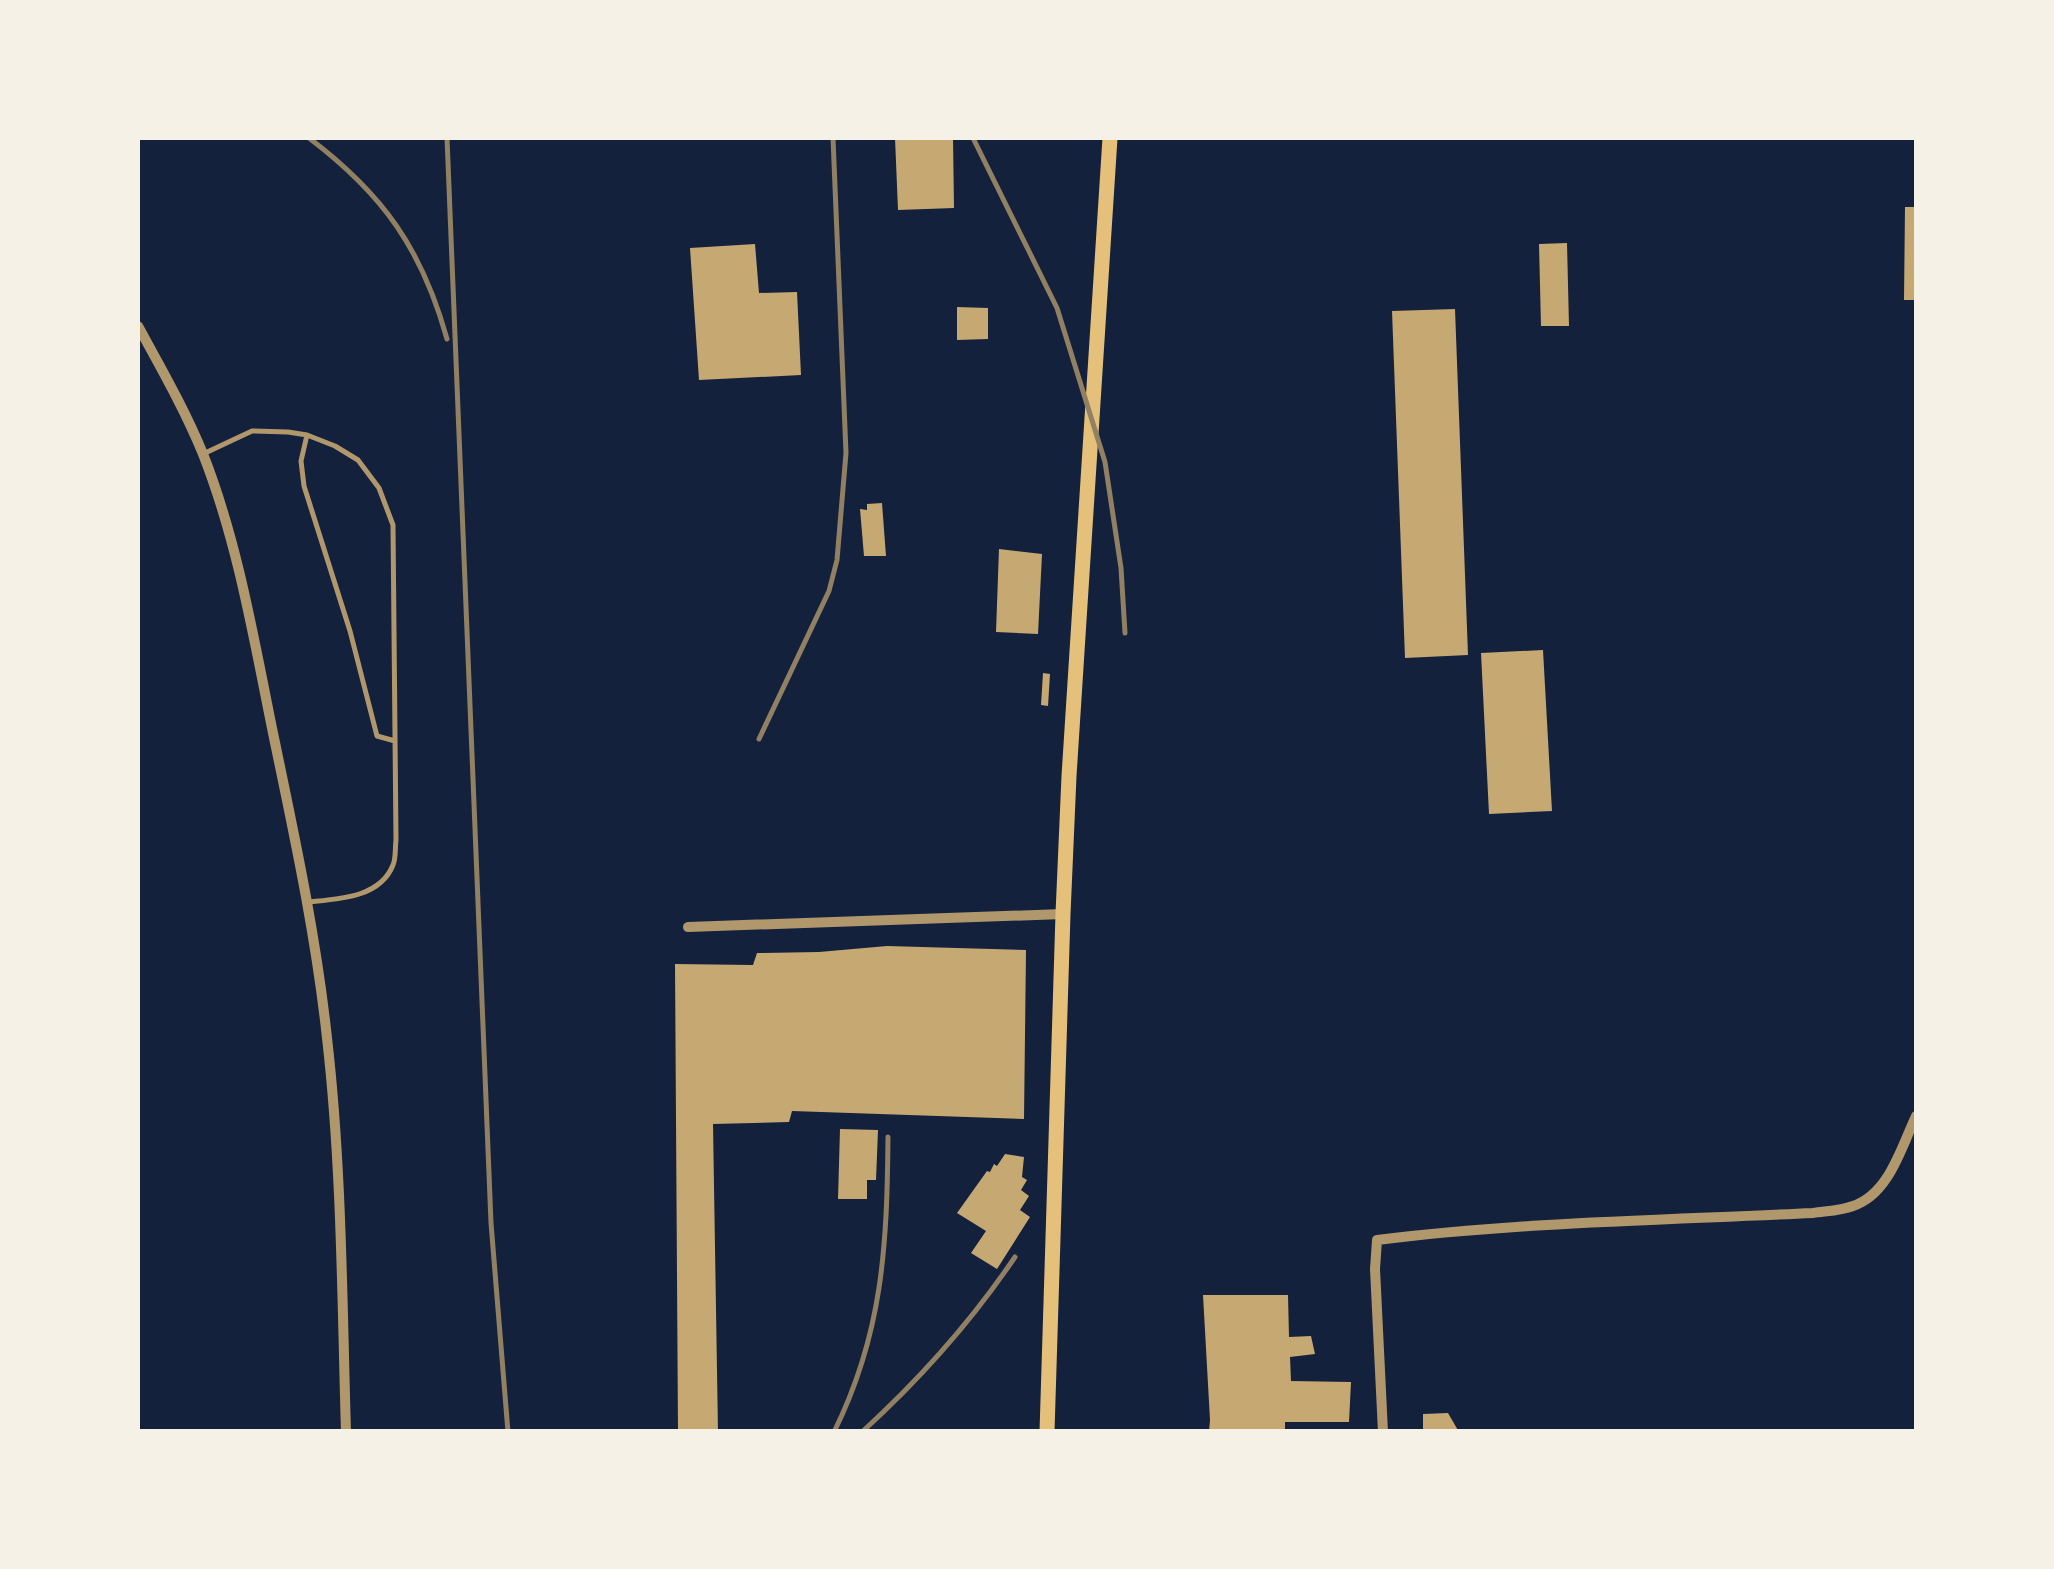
<svg xmlns="http://www.w3.org/2000/svg" width="2054" height="1569" font-family="Arial,sans-serif">
<rect width="100%" height="100%" fill="#14213d"/>
<!-- building -->
<path fill="#c6a872" d="M895,138H953L954,208L898,210Z
M1905,207H1916V300H1904Z
M1567,243L1569,326H1541L1539,244Z
M755,244L759,293L797,292L801,375L699,380L690,248Z
M957,307L988,308V339L957,340Z
M1455,309L1468,655L1405,658L1392,311Z
M882,503L886,556H864L860,509L867,510V504Z
M999,549L1042,554L1038,634L996,632Z
M1543,650L1552,811L1489,814L1481,653Z
M1043,673L1050,674L1048,706L1041,705Z
M887,946L1026,950L1024,1119L792,1111L789,1122L713,1124L718,1432H678L675,964L753,965L757,953L819,952Z
M840,1129L878,1130L876,1180H867V1199H838Z
M1005,1154L1024,1157L1022,1177L1027,1180L1021,1190L1029,1196L1020,1210L1030,1217L997,1269L971,1253L986,1231L957,1213L987,1171L990,1172L994,1164L997,1166Z
M1203,1295H1288L1289,1337L1311,1336L1315,1354L1290,1357L1291,1381L1351,1382L1349,1422H1285V1432H1209L1210,1420Z
M1448,1413L1459,1432H1423V1414Z"/>
<g fill="none" stroke-linecap="round" stroke-linejoin="round">
<!-- service -->
<path stroke="#b1986c" stroke-width="5" d="M307,435L301,461L304,486L350,631L377,736L395,741
M203,454L252,431L288,432L307,435L335,446L358,460L379,488L393,525L396,840C395,847 396,859 393,865C380,898 338,899 308,902"/>
<!-- minor -->
<path stroke="#b1986c" stroke-width="10" d="M138,326C161,368 185,410 203,454C238,543 254,640 273,733C294,834 316,935 327,1038C342,1168 342,1301 346,1432
M688,927L1063,914
M1383,1432L1375,1269L1377,1240C1521,1222 1668,1220 1813,1213C1826,1211 1840,1211 1853,1206C1889,1194 1901,1148 1916,1116"/>
<!-- secondary -->
<path stroke="#e5c07b" stroke-width="15" d="M1047,1432L1063,914L1069,776L1110,138"/>
<!-- rail -->
<path stroke="#918062" stroke-width="5" d="M309,138C383,194 422,249 447,339
M447,138L491,1223L508,1432
M973,138L1057,308L1105,462L1121,568L1125,633
M759,739L829,591L837,560L846,453L833,138
M834,1432C883,1333 887,1245 888,1137
M862,1432C920,1379 971,1322 1015,1257"/>
</g>
<!-- border -->
<rect width="2054" height="1569" fill="none" stroke="#f6f1e7" stroke-width="280"/>
</svg>
